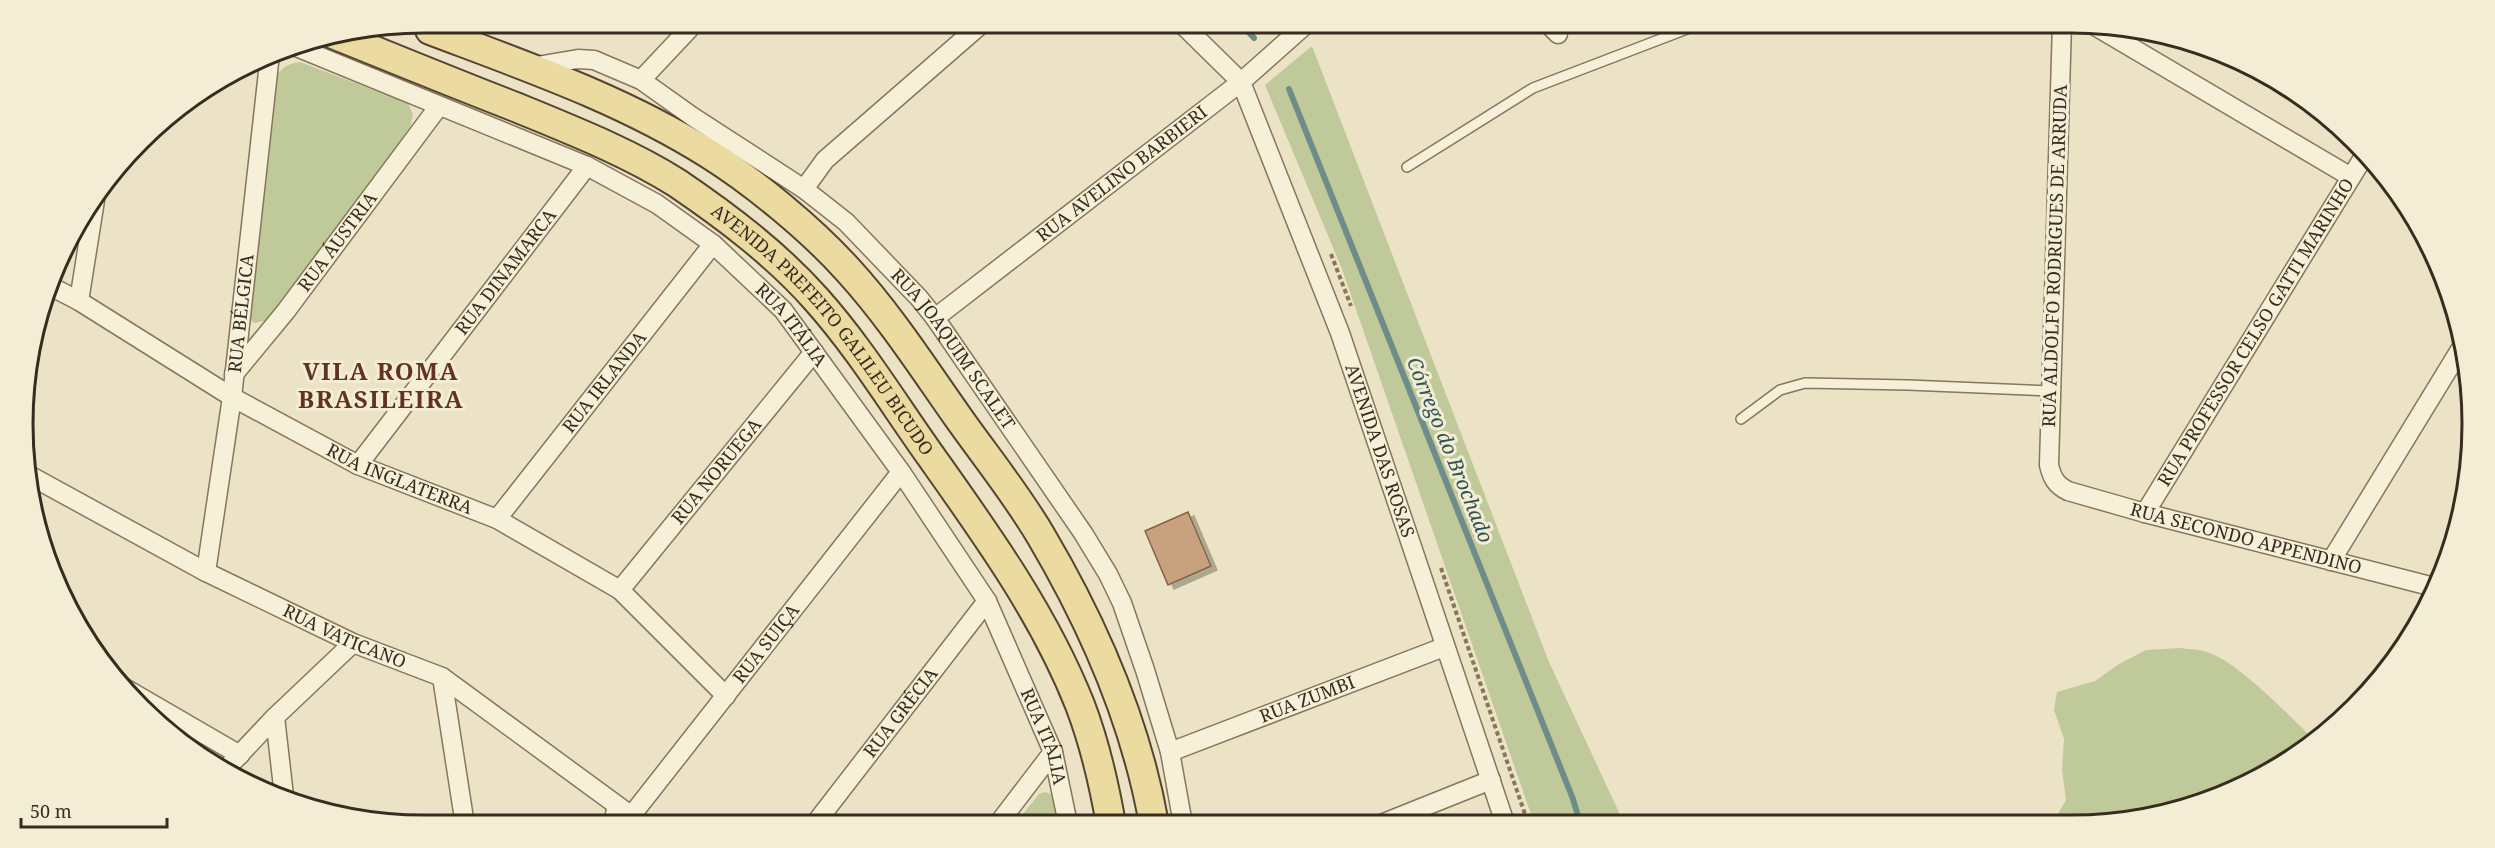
<svg xmlns="http://www.w3.org/2000/svg" width="2495" height="848" font-family="'Noto Serif',serif">
<defs>
<filter id="shadow"><feDropShadow dx="6" dy="4" stdDeviation="0" flood-color="#0004"/></filter>
</defs>
<rect width="100%" height="100%" fill="#ece3c6"/>
<!-- green -->
<path fill="#c0c99a" d="M1312,46L1549,662L1624,823H1534L1342,269L1265,85Z
M300,62L408,103L413,115L410,127L284,306L270,320L254,323L247,317L272,88C278,71 282,65 300,62Z
M2179,648C2188,649 2198,649 2207,652C2237,661 2291,717 2314,740L2248,784L2124,822H2053L2066,800L2062,770L2064,739L2054,710L2057,692L2095,681L2119,664L2146,650Z
M1045,792L1054,795L1060,824H1015L1039,794Z"/>
<g fill="none" stroke-linecap="round" stroke-linejoin="round">
<!-- stream -->
<path stroke="#6e8d88" stroke-width="6" d="M1243,26L1254,38
M1289,89L1573,799L1580,823"/>
</g>
<!-- building -->
<path fill="#c8a27e" stroke="#846244" stroke-width="1.5" filter="url(#shadow)" d="M1188,512L1211,566L1168,585L1145,531Z"/>
<g fill="none" stroke-linecap="round" stroke-linejoin="round">
<defs>
<path id="lane" d="M1407,167L1533,88L1700,24
M1741,419L1780,390L1805,383L1908,385L2051,391
M608,825L613,803"/>
<g id="street">
<path id="s1" d="M2062,23L2049,465C2052,478 2056,485 2068,491L2145,513L2434,587"/>
<path d="M1549,25L1558,34"/>
<path id="s2" d="M1184,26L1241,82L1340,333L1505,823"/>
<path d="M2095,26L2351,177"/>
<path id="s3" d="M294,46L587,166L657,204L713,244L783,310L901,472L987,601L1053,752L1068,824"/>
<path id="s4" d="M531,67L578,59L594,60L641,80L693,117L804,189L846,222L919,298L935,318L1083,533L1108,574L1122,603L1145,670L1170,752L1183,824"/>
<path d="M641,80L689,29"/>
<path d="M804,189L825,160L978,27"/>
<path id="s5" d="M52,287L79,301L232,397L358,465L497,519L620,590L726,696"/>
<path d="M79,301L96,194"/>
<path id="s6" d="M935,318L1241,82L1304,26"/>
<path id="s7" d="M234,374L286,311L439,106"/>
<path id="s8" d="M358,465L587,166"/>
<path id="s9" d="M27,474L206,572L353,643L442,677L644,825"/>
<path id="s10" d="M2145,513L2366,153"/>
<path id="s11" d="M497,519L713,244"/>
<path d="M2331,561L2463,345"/>
<path id="s12" d="M206,572L232,397L270,54"/>
<path id="s13" d="M620,590L814,352"/>
<path d="M442,677L465,825"/>
<path d="M123,687L240,755"/>
<path d="M275,717L284,796"/>
<path id="s14" d="M1170,752L1444,647"/>
<path d="M226,769L275,717L353,643"/>
<path id="s15" d="M631,816L901,472"/>
<path d="M998,824L1053,752"/>
<path d="M1381,824L1491,780"/>
<path id="s16" d="M814,825L987,601"/>
</g>
<g id="primary">
<path d="M430,30C525,66 622,99 709,154C755,183 811,229 848,270C890,316 924,369 960,420C987,458 1017,495 1041,536C1093,624 1136,722 1154,824"/>
<path id="s17" d="M333,34C395,59 456,84 518,108C571,130 628,152 677,183C727,217 776,254 816,299C859,347 893,403 930,455C986,534 1044,614 1080,705C1095,744 1104,784 1111,824"/>
</g>
</defs>
<!-- lane casing -->
<use href="#lane" stroke="#86765c" stroke-width="12"/>
<!-- street casing -->
<use href="#street" stroke="#86765c" stroke-width="21"/>
<!-- primary casing -->
<use href="#primary" stroke="#544430" stroke-width="32"/>
<!-- path -->
<path stroke="#86765c" stroke-width="4" stroke-dasharray="4.5 3" stroke-linecap="butt" d="M1331,254L1351,306
M1441,568L1528,823"/>
<!-- lane -->
<use href="#lane" stroke="#f7f0d8" stroke-width="9"/>
<!-- street -->
<use href="#street" stroke="#f7f0d8" stroke-width="18"/>
<!-- primary -->
<use href="#primary" stroke="#ecdba0" stroke-width="28"/>
</g>
<g text-anchor="middle" stroke-width="6" stroke-linejoin="round" paint-order="stroke">
<!-- street labels -->
<g font-size="18" fill="#372d1f" stroke="#f4edd5">
<text dy="6" stroke="none"><textPath href="#s6" startOffset="236">RUA AVELINO BARBIERI</textPath></text>
<text dy="6" stroke="none"><textPath href="#s7" startOffset="168">RUA ÁUSTRIA</textPath></text>
<text transform="translate(2055 256) rotate(-88)" y="6">RUA ALDOLFO RODRIGUES DE ARRUDA</text>
<text dy="6" stroke="none"><textPath href="#s8" startOffset="243">RUA DINAMARCA</textPath></text>
<text dy="6" stroke="none"><textPath href="#s12" startOffset="261">RUA BÉLGICA</textPath></text>
<text dy="6" stroke="none"><textPath href="#s3" startOffset="578">RUA ITÁLIA</textPath></text>
<text dy="6" stroke="none"><textPath href="#s17" startOffset="584">AVENIDA PREFEITO GALILEU BICUDO</textPath></text>
<text dy="6" stroke="none"><textPath href="#s10" startOffset="212">RUA PROFESSOR CELSO GATTI MARINHO</textPath></text>
<text dy="6" stroke="none"><textPath href="#s4" startOffset="531">RUA JOAQUIM SCALET</textPath></text>
<text dy="6" stroke="none"><textPath href="#s11" startOffset="174">RUA IRLANDA</textPath></text>
<text dy="6" stroke="none"><textPath href="#s2" startOffset="474">AVENIDA DAS ROSAS</textPath></text>
<text dy="6" stroke="none"><textPath href="#s13" startOffset="153">RUA NORUEGA</textPath></text>
<text dy="6" stroke="none"><textPath href="#s5" startOffset="398">RUA INGLATERRA</textPath></text>
<text dy="6" stroke="none"><textPath href="#s1" startOffset="660">RUA SECONDO APPENDINO</textPath></text>
<text dy="6" stroke="none"><textPath href="#s9" startOffset="357">RUA VATICANO</textPath></text>
<text dy="6" stroke="none"><textPath href="#s15" startOffset="219">RUA SUIÇA</textPath></text>
<text dy="6" stroke="none"><textPath href="#s14" startOffset="147">RUA ZUMBI</textPath></text>
<text dy="6" stroke="none"><textPath href="#s16" startOffset="142">RUA GRÉCIA</textPath></text>
<text dy="6" stroke="none"><textPath href="#s3" startOffset="1064">RUA ITÁLIA</textPath></text>
</g>
<!-- water labels -->
<g font-size="20" font-style="italic" fill="#305556" stroke="#f4edd5">
<text transform="translate(1450 450) rotate(68)" y="7">Córrego do Brochado</text>
</g>
<!-- district labels -->
<g font-size="24" font-weight="bold" letter-spacing="1.5" fill="#613421" stroke="#f4edd5">
<text x="381" y="380">VILA ROMA<tspan x="381" dy="28">BRASILEIRA</tspan></text>
</g>
</g>
<!-- crop -->
<path d="M0 0H2495V848H0ZM424 33H2071A391 391 0 0 1 2462 424V424A391 391 0 0 1 2071 815H424A391 391 0 0 1 33 424V424A391 391 0 0 1 424 33Z" fill="#f4edd5" fill-rule="evenodd"/>
<path fill="none" stroke="#372d1f" stroke-width="3" d="M424 33H2071A391 391 0 0 1 2462 424V424A391 391 0 0 1 2071 815H424A391 391 0 0 1 33 424V424A391 391 0 0 1 424 33Z"/>
<!-- scale -->
<path d="M21 818v9h146v-9" fill="none" stroke="#372d1f" stroke-width="3"/>
<text x="30" y="818" font-size="18" fill="#372d1f" stroke="#f4edd5" stroke-width="4.5" paint-order="stroke">50 m</text>
</svg>
